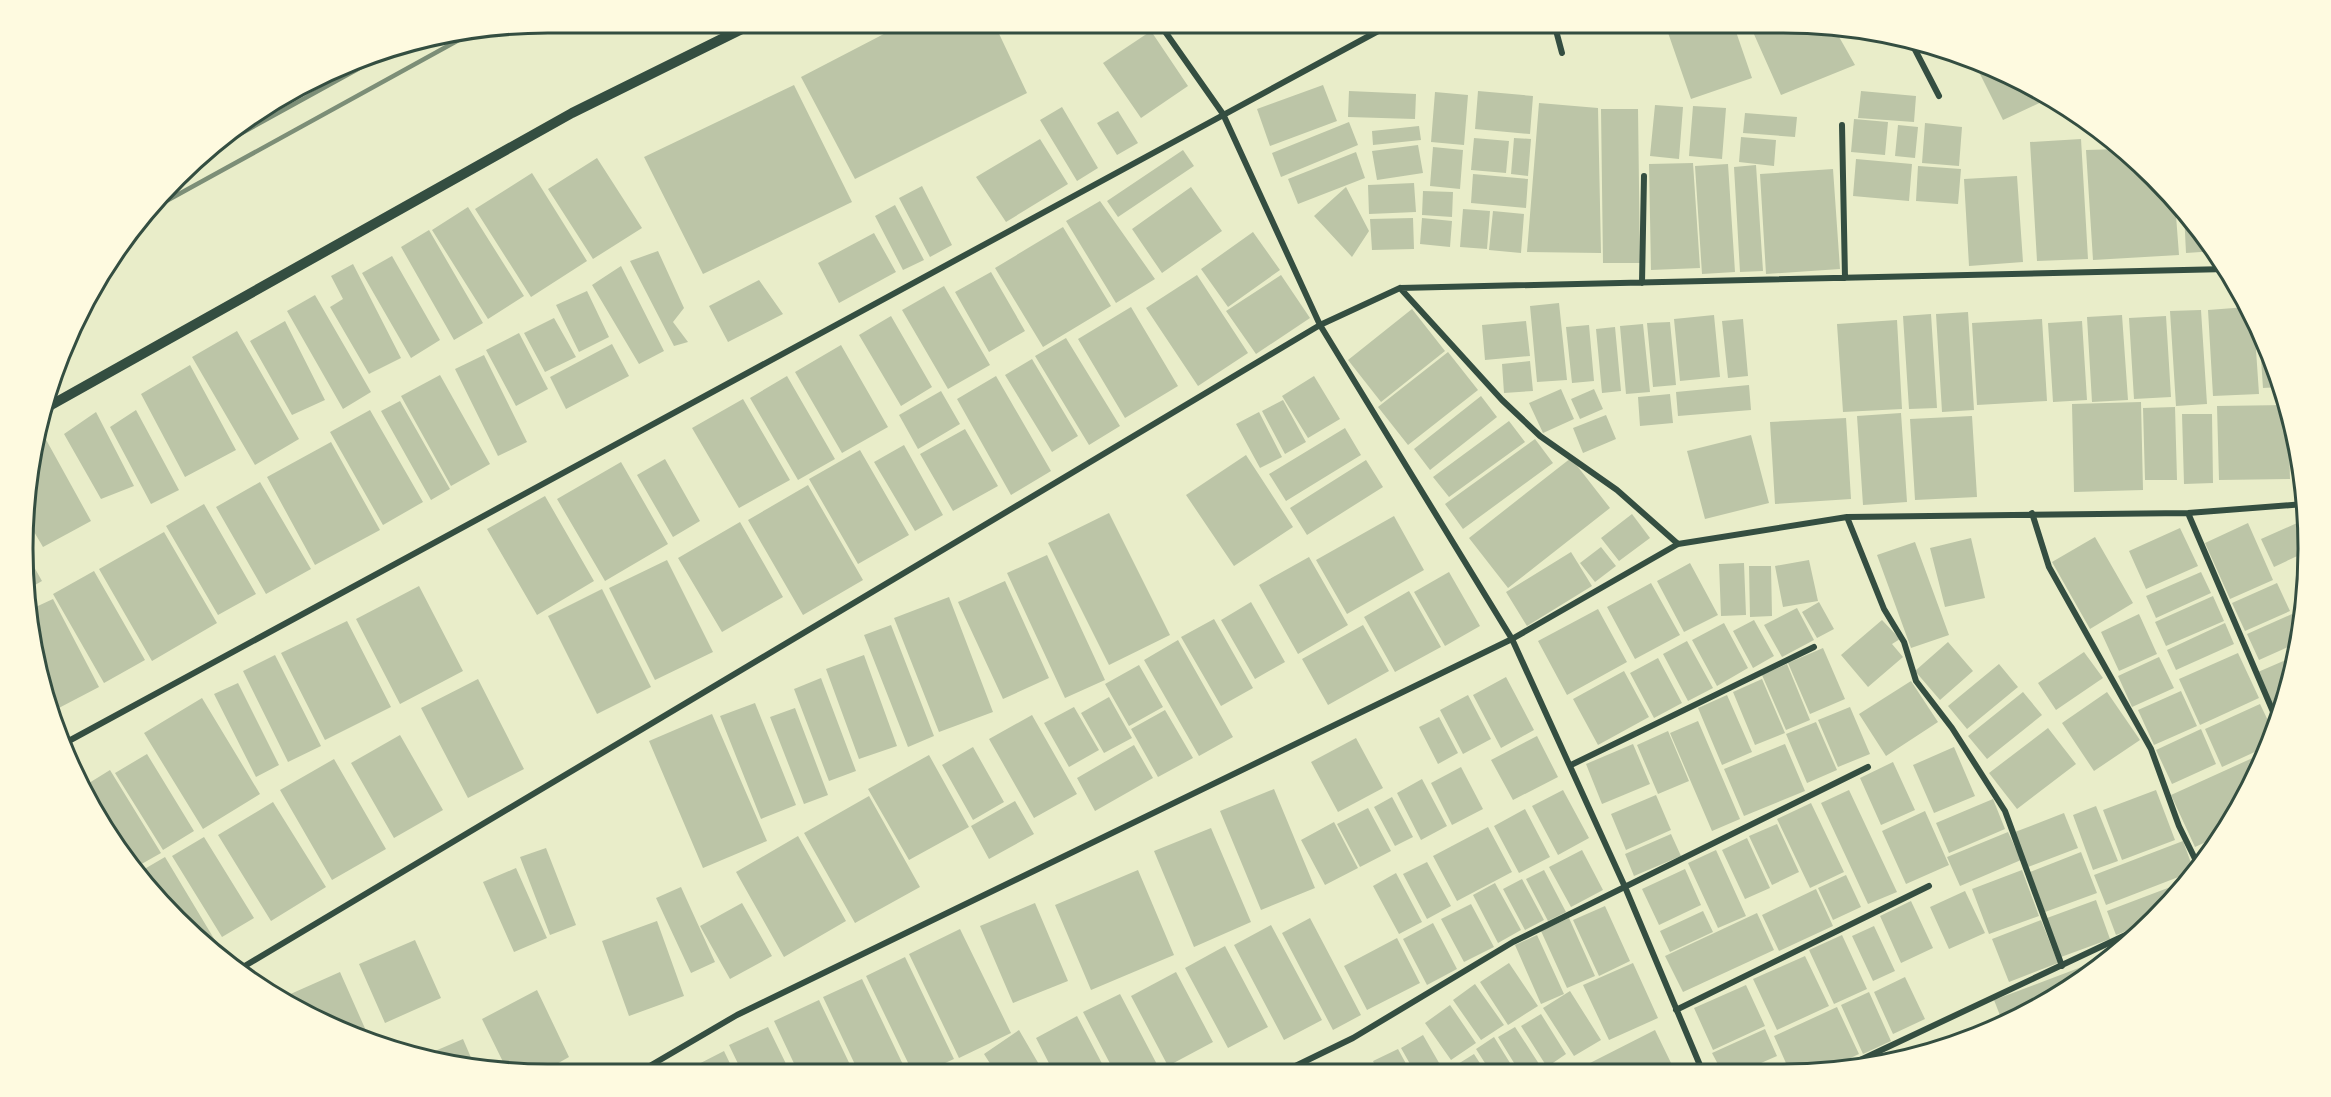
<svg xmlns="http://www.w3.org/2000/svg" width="2331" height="1097" font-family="Rubik,sans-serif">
<rect width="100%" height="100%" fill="#e9edc9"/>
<!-- building -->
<path fill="#bcc5a7" d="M905,23H994L1027,93L855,179L801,77Z
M1670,23H1733L1752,78L1691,99L1665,24Z
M1749,23H1783L1834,28L1855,65L1781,95Z
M1151,31L1188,86L1141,118L1103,63Z
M1977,60L1984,63L2050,98L2003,120L1974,62Z
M794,85L852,202L703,274L644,157Z
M1323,85L1337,121L1270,146L1257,109Z
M1349,91L1416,94L1415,119L1348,117Z
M1478,91L1533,96L1530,134L1475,129Z
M1861,91L1916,96L1914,122L1858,118Z
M1435,92L1468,95L1464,145L1431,142Z
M1539,103L1598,108L1601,253L1527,252Z
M1655,105L1683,107L1679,159L1650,156Z
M1693,106L1726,108L1722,159L1689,156Z
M1062,107L1098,168L1077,181L1040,120Z
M1601,109H1638L1640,263H1603Z
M1118,111L1138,143L1117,155L1097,123Z
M1745,113L1797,117L1795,137L1743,133Z
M1854,119L1888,122L1885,155L1851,152Z
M1349,122L1358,145L1281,177L1272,153Z
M1925,123L1962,127L1959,166L1922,163Z
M1898,125L1918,127L1915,158L1895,156Z
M1419,126L1421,140L1373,145L1372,131Z
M1741,137L1776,140L1774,166L1739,162Z
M1474,138L1509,141L1506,173L1471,170Z
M1514,138L1531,139L1528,176L1511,174Z
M1040,139L1068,184L1006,222L976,177Z
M2081,139L2088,259L2037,261L2030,142Z
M1418,145L1423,173L1377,180L1372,151Z
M1433,147L1463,150L1460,189L1430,186Z
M2120,149L2155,177L2175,202L2179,255L2093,260L2086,150Z
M1183,150L1194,166L1118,217L1107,201Z
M1356,152L1365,178L1298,204L1288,179Z
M597,158L642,228L593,259L548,189Z
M1856,159L1912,164L1909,201L1853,196Z
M1693,163L1700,268L1651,270L1649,164Z
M1728,164L1735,272L1702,274L1695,166Z
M1756,165L1763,271L1740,272L1734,167Z
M1918,166L1961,169L1958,204L1916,201Z
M1833,169L1840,269L1766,274L1760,174Z
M532,173L587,261L531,297L475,209Z
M1473,174L1528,179L1526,208L1471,203Z
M2017,176L2023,262L1969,266L1964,179Z
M1414,183L1416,212L1369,214L1368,185Z
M922,186L952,245L930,257L899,198Z
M1191,187L1222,231L1162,273L1132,229Z
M1346,187L1369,231L1352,257L1314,216Z
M1423,191L1453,192L1452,217L1422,215Z
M1100,201L1155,279L1116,303L1066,221Z
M895,205L924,260L903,270L875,216Z
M468,207L524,296L488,319L432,230Z
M1463,209L1490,211L1487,249L1460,247Z
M1493,211L1524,214L1521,253L1489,250Z
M2184,212L2194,225L2216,251L2186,253Z
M1413,218L1414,249L1372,250L1370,219Z
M1422,218L1452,221L1450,247L1420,244Z
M1063,227L1111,306L1043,347L995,268Z
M429,230L483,323L454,340L401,247Z
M1253,232L1280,270L1228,307L1201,269Z
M874,233L896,272L839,303L818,263Z
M658,251L684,308L673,322L688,342L674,346L630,261Z
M392,256L440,340L411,358L362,273Z
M353,264L401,358L369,374L330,307L343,299L331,276Z
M621,266L664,351L639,364L592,285Z
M991,272L1025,331L989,352L955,292Z
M1197,275L1248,353L1198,386L1146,308Z
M1281,275L1310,318L1256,354L1226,311Z
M759,280L783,314L728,342L709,306Z
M944,286L990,365L948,389L902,310Z
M587,291L609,337L579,352L556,305Z
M315,295L371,392L343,409L287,311Z
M1559,303L1567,380L1537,382L1530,306Z
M1131,307L1178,386L1125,418L1078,339Z
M2247,307L2254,320L2259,394L2213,396L2208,310Z
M1412,309L1445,351L1381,402L1348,360Z
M2201,310L2207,404L2176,406L2170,311Z
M1968,312L1974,410L1942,412L1936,314Z
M1931,314L1937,408L1909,409L1903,316Z
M1714,315L1720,377L1680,381L1674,319Z
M2122,315L2128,400L2092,402L2087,317Z
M891,316L932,387L901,406L859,335Z
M2166,316L2171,397L2134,399L2129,318Z
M554,318L576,357L545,372L524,333Z
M1743,319L1748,376L1728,378L1722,321Z
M2042,319L2047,401L1977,405L1972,323Z
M1897,320L1902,409L1843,412L1837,324Z
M285,321L325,400L292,415L250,341Z
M1526,321L1530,356L1485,360L1482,325Z
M2082,321L2087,400L2053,402L2048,323Z
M1670,322L1676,385L1653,387L1647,323Z
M1643,324L1650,392L1626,394L1620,326Z
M1589,325L1594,381L1572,383L1566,327Z
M1615,327L1621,391L1602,393L1596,329Z
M2259,330L2269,348L2281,387L2263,388Z
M237,331L299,439L255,465L192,357Z
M519,333L548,389L516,406L486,350Z
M1066,338L1120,426L1089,445L1035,356Z
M612,344L629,376L566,409L550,377Z
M841,345L888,427L842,453L795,372Z
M1448,352L1478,390L1408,445L1378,407Z
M484,355L527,442L498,456L455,369Z
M1032,359L1078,436L1052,452L1005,375Z
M1530,361L1533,391L1504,393L1502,364Z
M190,365L236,450L185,477L141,394Z
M440,375L490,464L451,486L401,396Z
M787,376L835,459L798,480L750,398Z
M996,376L1051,471L1011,495L957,399Z
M1314,376L1340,419L1308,438L1282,396Z
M1749,385L1751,410L1678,416L1676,392Z
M1561,389L1574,419L1543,433L1529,403Z
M1594,389L1603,409L1580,419L1571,399Z
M941,391L960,424L918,449L899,415Z
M1670,394L1673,423L1640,426L1638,397Z
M1481,396L1497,417L1430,470L1414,449Z
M743,399L790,480L739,508L692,428Z
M1283,400L1306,442L1285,454L1262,411Z
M400,401L450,489L431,500L381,411Z
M2141,402L2143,490L2074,492L2072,404Z
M2286,405L2288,412L2290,479L2219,480L2217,406Z
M2175,407L2177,480H2145L2143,408Z
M136,410L179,490L151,504L110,427Z
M370,410L423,502L383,525L330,432Z
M96,412L134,486L101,499L64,434Z
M1259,412L1282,457L1260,468L1236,424Z
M1901,413L1907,502L1863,505L1857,416Z
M2182,414H2212L2213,483L2184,484Z
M1606,415L1616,439L1583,453L1573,428Z
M1972,416L1977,497L1915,500L1910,419Z
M1846,418L1851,499L1775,504L1770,422Z
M1509,421L1525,442L1449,497L1433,477Z
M1345,428L1361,455L1286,501L1269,474Z
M965,429L998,486L953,511L920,454Z
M1751,435L1769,503L1705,519L1687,451Z
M44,436L91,521L43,547L30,525L33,446L34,441Z
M1535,439L1553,463L1463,529L1445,504Z
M331,442L380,530L315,565L267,477Z
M904,445L943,515L915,531L874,462Z
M860,450L909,535L858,564L809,479Z
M1246,455L1293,527L1234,566L1186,495Z
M1571,458L1610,508L1508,588L1469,538Z
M665,459L700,521L673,537L637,475Z
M1366,460L1383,487L1307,535L1290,508Z
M621,462L668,544L605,581L557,499Z
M260,482L311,569L266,594L216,507Z
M808,485L863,580L803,615L748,520Z
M545,496L594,581L537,615L487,529Z
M204,504L256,594L218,615L166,526Z
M1109,513L1170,635L1109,665L1048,543Z
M1632,514L1650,538L1619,561L1601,538Z
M1394,516L1424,570L1347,614L1316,560Z
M2306,519L2308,551L2274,567L2261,539Z
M740,522L783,597L722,632L678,558Z
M2248,523L2273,580L2230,599L2205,543Z
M2180,528L2198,566L2146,589L2129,551Z
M164,532L217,623L152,661L99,569Z
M2095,537L2133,603L2090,629L2052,562Z
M1971,538L1985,598L1945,607L1930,548Z
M1915,542L1949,635L1911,648L1877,555Z
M1601,547L1616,566L1595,582L1580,563Z
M1571,552L1592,586L1527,626L1506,592Z
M1047,555L1105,680L1065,698L1007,573Z
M1309,557L1348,625L1298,654L1259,585Z
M29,558L42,581L28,589L29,568Z
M667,560L713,652L655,680L609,588Z
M1809,560L1818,601L1783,607L1775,566Z
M1690,563L1718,615L1684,632L1657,581Z
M1744,563L1746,615L1721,616L1719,564Z
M1749,566H1771L1772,616L1750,617Z
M94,571L145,660L104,683L53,594Z
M1449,572L1480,626L1445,646L1414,592Z
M2201,572L2211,593L2156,618L2146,596Z
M1005,581L1049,678L1003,699L958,602Z
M1651,583L1680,635L1635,659L1607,607Z
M2277,583L2290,611L2245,631L2232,603Z
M419,586L463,671L400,704L356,619Z
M602,589L651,687L597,714L548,616Z
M1409,591L1441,647L1395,672L1364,617Z
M2213,596L2224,621L2166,646L2155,622Z
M949,597L993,712L939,732L894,618Z
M53,599L99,687L55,710L27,617V611Z
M1251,602L1285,662L1255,679L1221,620Z
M1819,602L1834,629L1817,638L1802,612Z
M1797,608L1814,640L1782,657L1764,625Z
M1598,609L1627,662L1567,695L1538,641Z
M2139,614L2157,654L2119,671L2101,632Z
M2292,614L2300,634L2299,642L2259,660L2247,634Z
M1214,619L1253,688L1221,706L1181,637Z
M1754,620L1774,656L1753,668L1733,631Z
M1882,620L1900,639L1892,644L1903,657L1868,687L1841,655Z
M347,621L391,707L325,740L281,653Z
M1724,623L1748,668L1717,686L1692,640Z
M2225,623L2234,644L2176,670L2167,650Z
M891,625L934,736L908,747L864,635Z
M1363,625L1389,671L1328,705L1302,659Z
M1178,640L1233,737L1199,756L1144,660Z
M1687,641L1713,688L1688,701L1663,654Z
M1948,642L1973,671L1940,700L1915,671Z
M1823,648L1845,699L1810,714L1788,663Z
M2084,652L2103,678L2056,710L2038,683Z
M2238,653L2259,698L2200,725L2179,679Z
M275,655L321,746L288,762L243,671Z
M864,655L897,746L859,759L826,669Z
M2297,655L2278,717L2258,672Z
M2159,657L2174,688L2132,707L2118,676Z
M1658,658L1682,703L1654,718L1630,673Z
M1787,664L1810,720L1786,730L1762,675Z
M1999,664L2018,687L1967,729L1948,706Z
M1139,665L1163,707L1129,726L1105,684Z
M1624,671L1649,717L1598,745L1573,699Z
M1506,677L1534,730L1501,748L1473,695Z
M821,678L856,771L829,781L794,689Z
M478,679L524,769L468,798L421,708Z
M1762,679L1785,733L1755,745L1733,692Z
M1911,681L1938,722L1886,756L1859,714Z
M238,683L279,765L256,777L214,694Z
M2181,691L2197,726L2154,745L2138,710Z
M2023,692L2042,715L1987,759L1968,736Z
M2107,692L2140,740L2094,771L2062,723Z
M1468,695L1491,739L1463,754L1440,710Z
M1727,695L1752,752L1722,765L1698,708Z
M1109,697L1132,738L1104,753L1081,713Z
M202,698L260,794L203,829L144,733Z
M755,703L796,805L761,819L720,716Z
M2260,704L2274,733L2270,745L2222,767L2205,729Z
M1074,707L1099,750L1069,767L1044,723Z
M1850,707L1870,754L1838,767L1818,720Z
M795,708L828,795L804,804L770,717Z
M1165,710L1193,758L1158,777L1131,729Z
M712,714L767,841L703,868L649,741Z
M1032,715L1077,794L1034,818L989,739Z
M1439,717L1458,753L1438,764L1419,727Z
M1698,721L1740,819L1712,831L1670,733Z
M1816,722L1837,770L1807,783L1786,734Z
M2048,728L2076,764L2017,809L1989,773Z
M2201,729L2216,764L2172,784L2156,750Z
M1668,731L1689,781L1658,794L1637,745Z
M400,735L443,810L394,838L351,763Z
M1537,736L1558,777L1513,800L1491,760Z
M1356,738L1383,788L1338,812L1311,762Z
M1633,744L1650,784L1602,804L1586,764Z
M1785,744L1805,791L1744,816L1724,769Z
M1134,745L1153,778L1095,811L1077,778Z
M973,747L1004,802L973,820L942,765Z
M1954,747L1975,796L1934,813L1913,765Z
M2268,751L2219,836L2195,847L2171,795Z
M147,754L194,831L163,850L115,773Z
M929,755L969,827L909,860L868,789Z
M334,759L386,849L332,880L280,790Z
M1893,762L1915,810L1881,825L1860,778Z
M1461,767L1483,809L1452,825L1431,783Z
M110,770L161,853L138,866L81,788Z
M1422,779L1447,826L1421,840L1397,793Z
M1274,789L1315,888L1261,910L1220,811Z
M1563,790L1589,838L1558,855L1532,806Z
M1849,790L1897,892L1868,904L1821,803Z
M2156,790L2175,840L2122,860L2103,810Z
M1656,795L1671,830L1626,850L1611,814Z
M869,796L920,887L855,923L804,833Z
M1392,797L1413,837L1395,846L1374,807Z
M1993,799L2005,829L1949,853L1936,823Z
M1015,801L1034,834L989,859L971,826Z
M273,802L326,887L271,921L218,835Z
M1811,803L1844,872L1810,888L1777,819Z
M2096,806L2118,861L2093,870L2073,815Z
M1368,808L1391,851L1360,867L1337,824Z
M1525,809L1550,857L1519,873L1494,826Z
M1925,811L1949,865L1906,884L1882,831Z
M2064,813L2078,848L2028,867L2015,832Z
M1334,822L1358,868L1325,885L1301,840Z
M1777,824L1799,872L1772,885L1749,836Z
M1488,827L1512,872L1457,901L1433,856Z
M1211,828L1251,922L1194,947L1154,851Z
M2008,832L2021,860L1960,886L1947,857Z
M1671,834L1681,856L1634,876L1625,854Z
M798,836L846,921L784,957L736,872Z
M204,837L254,918L222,937L172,856Z
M1747,838L1770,888L1745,899L1722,850Z
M2183,841L2194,871L2106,905L2094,875Z
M546,848L576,925L550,935L520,857Z
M1582,850L1603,890L1571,907L1549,867Z
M1716,850L1746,916L1718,928L1688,863Z
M2081,852L2097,893L2045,912L2030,872Z
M165,857L222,952L218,954L177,921L141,871Z
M1427,862L1451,906L1427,919L1403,874Z
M516,868L547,938L514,952L483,882Z
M1685,869L1701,905L1659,925L1642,889Z
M1138,870L1174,955L1091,990L1055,905Z
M1544,870L1566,912L1548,921L1526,879Z
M2022,870L2039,916L1989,934L1972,889Z
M1396,873L1422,922L1399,934L1373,886Z
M1846,875L1861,907L1833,920L1818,888Z
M1522,879L1544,920L1525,930L1503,889Z
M2189,880L2145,924L2116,935L2107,911Z
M1495,883L1521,930L1498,943L1473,895Z
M681,887L715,962L691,973L656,898Z
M1816,889L1833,926L1779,951L1762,915Z
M1965,891L1985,933L1949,949L1930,907Z
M2096,900L2110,939L2061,957L2047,918Z
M1911,901L1933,948L1901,963L1880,916Z
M742,903L772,956L730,979L700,926Z
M1035,903L1068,981L1013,1003L980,926Z
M1471,904L1494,947L1464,962L1441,919Z
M1605,906L1630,961L1599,976L1573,920Z
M1703,911L1713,932L1670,952L1660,931Z
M1757,913L1774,950L1683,992L1665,956Z
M1310,918L1361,1015L1333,1030L1282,933Z
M1569,918L1595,976L1567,988L1541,931Z
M2041,920L2058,963L2009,982L1992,939Z
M657,921L684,996L629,1016L602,941Z
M1433,923L1457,969L1427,985L1403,939Z
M1271,925L1322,1020L1284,1040L1234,945Z
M1874,926L1895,971L1873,981L1852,936Z
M960,929L1011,1033L959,1058L909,954Z
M1537,935L1564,994L1541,1004L1515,945Z
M1842,935L1867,989L1834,1004L1809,950Z
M1397,938L1420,983L1367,1010L1344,966Z
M415,940L441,998L385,1023L359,964Z
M2127,941L2109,960L2105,950Z
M1225,946L1268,1027L1228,1048L1185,968Z
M1805,956L1829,1006L1777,1030L1753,979Z
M905,957L954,1059L923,1073H913L866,976Z
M2100,960L2102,966L2003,1023L1994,1000Z
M1509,963L1538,1006L1508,1025L1480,982Z
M1633,963L1658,1018L1609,1040L1583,985Z
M340,972L371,1042L347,1034L290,1004L286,996Z
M1176,972L1213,1042L1168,1066L1131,996Z
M1905,977L1925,1019L1893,1034L1874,992Z
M862,979L907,1073H859L823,997Z
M1475,984L1504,1025L1481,1040L1453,1000Z
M1746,985L1765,1026L1713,1050L1694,1008Z
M537,990L569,1057L539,1074L507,1070L482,1019Z
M1570,991L1601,1040L1574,1056L1543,1008Z
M1869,992L1891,1041L1863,1054L1841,1005Z
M1120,994L1161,1072L1115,1073L1083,1012Z
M819,1000L854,1073L799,1074L774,1021Z
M1450,1005L1476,1043L1451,1060L1425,1023Z
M1837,1007L1859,1054L1825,1070H1789L1774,1036Z
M1541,1014L1566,1054L1547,1067L1521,1026Z
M1077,1016L1107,1073H1054L1036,1038Z
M768,1027L791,1074H743L729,1045Z
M1515,1027L1541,1067L1535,1071H1519L1498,1037Z
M1765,1029L1777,1056L1745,1070H1721L1712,1053Z
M1019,1030L1044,1073H996L984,1054Z
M1655,1030L1672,1065L1660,1071H1594L1590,1063Z
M1423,1035L1442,1068L1436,1071H1414L1401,1048Z
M1494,1037L1515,1071H1490L1476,1049Z
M463,1039L475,1067L446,1064L431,1060L428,1054Z
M1398,1049L1410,1071L1378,1072L1373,1061Z
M724,1051L735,1074H689L687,1070Z
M1474,1054L1485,1071H1456L1453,1067Z"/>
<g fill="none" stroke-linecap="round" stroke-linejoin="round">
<!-- minor -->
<path stroke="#344e41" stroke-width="6" d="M1159,23L1223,114L1320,325L1512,639L1625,887L1702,1070
M1554,23L1562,53
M1910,40L1939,96
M1842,125L1845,278
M1642,283L1644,176
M1400,288L1502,400L1540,436L1617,490L1678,544
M2032,513L2049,567L2151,749L2179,826L2200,869
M2188,513L2277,721
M1847,517L1884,609L1904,642L1916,681L1952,728L2005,811L2062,966
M65,743L1393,23
M1571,765L1814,647
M238,970L1320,325L1400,288L2227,269
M1676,1010L1929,886
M1839,1070L2130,933
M1283,1072L1353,1038L1513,942L1868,767
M636,1074L737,1015L1512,639L1678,544L1847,517L2188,513L2304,504"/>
<!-- tertiary -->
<path stroke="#344e41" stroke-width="10" d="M44,409L572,113L754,23"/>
<!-- rail -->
<path stroke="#7c8e77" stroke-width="4.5" d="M211,150L396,48
M159,205L466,36"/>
</g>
<!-- crop -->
<path d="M0 0H2331V1097H0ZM548 33H1783A515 515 0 0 1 2298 548V549A515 515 0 0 1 1783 1064H548A515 515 0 0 1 33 549V548A515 515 0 0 1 548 33Z" fill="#fefae0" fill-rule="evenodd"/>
<path fill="none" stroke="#344e41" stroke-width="3" d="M548 33H1783A515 515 0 0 1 2298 548V549A515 515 0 0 1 1783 1064H548A515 515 0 0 1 33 549V548A515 515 0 0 1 548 33Z"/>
</svg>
